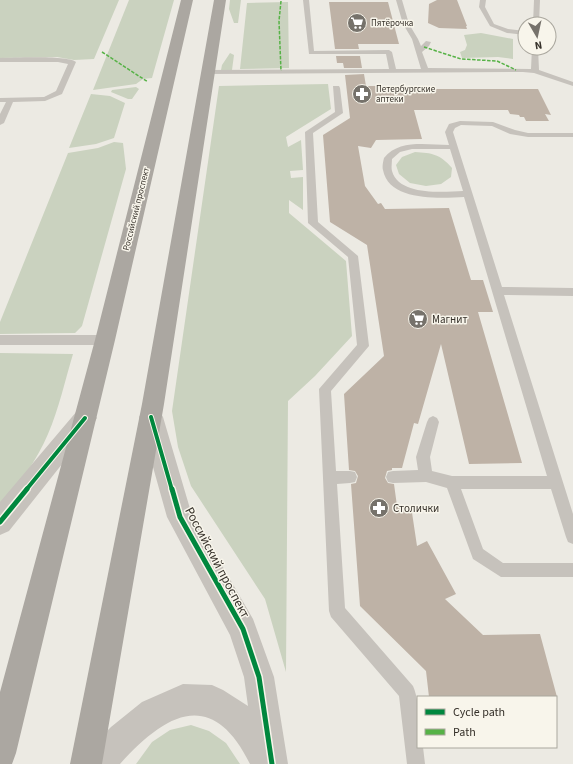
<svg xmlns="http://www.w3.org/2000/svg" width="573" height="764" font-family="'Source Sans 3',sans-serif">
<rect width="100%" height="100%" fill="#eceae3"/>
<!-- green -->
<path fill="#cad2bf" d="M0,0H119L94,59L74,60L57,57L0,58Z
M129,0H174L152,78L143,79L136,84L93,90Z
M230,0H241L238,23H234L229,9Z
M288,2L289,68L240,69L247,3Z
M481,33L513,39V59L498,57L462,58L460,52L465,50L467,45L464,35Z
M230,53L234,55L232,70H221L222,65Z
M328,84L331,109L286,137L288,147L301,140L303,170L290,171L291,178L303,177V210L289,200V213L346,261L352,336L315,376L288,401L286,672L265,599L191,486L178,447L172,411L219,86Z
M136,87L139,89L132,99H128L111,92L112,90Z
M91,94L110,96L125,103L114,138L96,144L69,148Z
M114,142L123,143L126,169L82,326L75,333L0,334V322L68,153L98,148Z
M415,152C432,153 440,154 452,168L451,177L441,184L426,186L410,183L399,174L396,165L402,157Z
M0,353L73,354C65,380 59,409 48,434C37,460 19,485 0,506Z
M191,725L209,731L226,743L240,764H136L152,742L170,730Z"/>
<!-- building -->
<path fill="#beb2a6" d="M437,0H457L467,26H466L467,29L439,28L428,23L429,4Z
M329,2H388L399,44H358L359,49H335Z
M336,56H360L362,68H344L343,63H337Z
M364,74L366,86H421L422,89H538L551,115L545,114L549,121H526L524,117H520L519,115L510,114L508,110H414L422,139L376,140L371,148L358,146L365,186L378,204L381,203L385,209L449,208L471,280H483L493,312H478L522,463L469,464L441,344L418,424L414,423L402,468H392V470L387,471L385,478L388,483L394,484L397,506H411L417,546L427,541L456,594L445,599L483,635L540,634L557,697H429L426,671L360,606L351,484L356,483L358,476L355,471L349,470L344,394L384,356L367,245L330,222L323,135L350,118L345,75Z"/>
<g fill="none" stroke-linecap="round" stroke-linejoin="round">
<!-- service -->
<path fill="#c6c2bc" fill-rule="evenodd" d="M303,0H309L314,51L389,50L392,52L396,69H421L412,39L403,24L396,0H402L409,24L418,39L421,46L426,41L431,42L429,46L422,52L428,68L531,69L532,48H538L539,70L573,82V86L534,73L523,72L205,74L204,72L208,70L389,69L386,54H309Z
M480,0H486L485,7L494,24L508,29L525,31V35L507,33L490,26L479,7Z
M534,0H540L539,24H533Z
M0,58C15,58 66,55 76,62L62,94L45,101L13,102L4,123L0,125V114L6,102H0V98L44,97L56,91L68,64L58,62H0Z
M333,86H339L340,88L343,113L313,133L318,222L358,256L369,346L331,391L336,471H350L355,472L357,477L355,482L350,483L337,484L345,608L413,686C421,705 418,727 418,747H423L425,764H407L399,696L331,617L329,611L319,389L357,345L348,257L308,223L305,132L335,112Z
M460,121L493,122L515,130L528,133H573V137H528L510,134L492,126L461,125L455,128L453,132L502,287L573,288V296L504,295L573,514V544L568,542L566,537L551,489H461L483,549L503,563H573V577H501L473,559L447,488L426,482L393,483L388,482L386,477L388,472L393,471L418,470L416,457L427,422L429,418L433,416L437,418L439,422L430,457L432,471L452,476H547L464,197C441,198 389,202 383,170C382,167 383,162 384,158C399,139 427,145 449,145L445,132L449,124ZM412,149H450L463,191C443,192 399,196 392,171C391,167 392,163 392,159L400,152Z
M0,335H105L109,337L111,340L109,343L105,345H0Z"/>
<!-- tertiary -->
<path fill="#c6c2bc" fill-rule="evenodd" d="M151,407L159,410L163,417L191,512L253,619L274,677L288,764H250C212,687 166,713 120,764H82L86,752L111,727L142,702L183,684L212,685L223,690L248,706L244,677L230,635L167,517L139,417L143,410Z
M85,408L93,411L97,418L93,425L9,531L0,535V502L77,411Z"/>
<!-- primary -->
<path fill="#aba7a1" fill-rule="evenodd" d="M181,0H193L115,340L16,753L12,764H0V692L95,340Z
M214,0H226L164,404L102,764H70L142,404Z"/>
<!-- quiet -->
<path stroke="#56b246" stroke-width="1.5" stroke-dasharray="3.5 1.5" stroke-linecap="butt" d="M281,1L279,21L281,71
M424,47L461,59L497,61L516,70
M102,52L148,82"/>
<defs>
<path id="cycleway-far1" d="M151,417L172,490
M26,490L85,418"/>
<path id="cycleway" d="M172,489L180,517L243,629L259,677L272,764
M0,522L27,489"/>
</defs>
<!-- cycleway-far1 casing -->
<use href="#cycleway-far1" stroke="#f8f5eb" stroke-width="6"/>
<!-- cycleway casing -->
<use href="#cycleway" stroke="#f8f5eb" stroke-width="8"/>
<!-- cycleway-far1 -->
<use href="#cycleway-far1" stroke="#00873e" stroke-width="4"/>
<!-- cycleway -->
<use href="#cycleway" stroke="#00873e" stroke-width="5"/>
</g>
<!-- icons -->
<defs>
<symbol id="supermarket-disc" viewBox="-11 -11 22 22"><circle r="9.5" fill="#76726b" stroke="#f8f5eb"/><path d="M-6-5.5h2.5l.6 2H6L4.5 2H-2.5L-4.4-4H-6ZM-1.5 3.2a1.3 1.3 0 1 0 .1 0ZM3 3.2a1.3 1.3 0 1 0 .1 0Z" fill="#fff"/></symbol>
<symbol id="pharmacy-disc" viewBox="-11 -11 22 22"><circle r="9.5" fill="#76726b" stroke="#f8f5eb"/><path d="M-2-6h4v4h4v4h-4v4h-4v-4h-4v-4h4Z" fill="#fff"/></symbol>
</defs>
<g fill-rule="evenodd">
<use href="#supermarket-disc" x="346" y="12" width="22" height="22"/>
<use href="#pharmacy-disc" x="351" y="83" width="22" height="22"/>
<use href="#supermarket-disc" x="407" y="308" width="22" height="22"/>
<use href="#pharmacy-disc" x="368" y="497" width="22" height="22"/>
</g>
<g text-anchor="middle" stroke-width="3" stroke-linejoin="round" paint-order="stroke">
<!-- far-poi labels -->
<g font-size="9" fill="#36312a" stroke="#f8f5eb" text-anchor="start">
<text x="371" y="26">Пятёрочка</text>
<text x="376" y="92">Петербургские<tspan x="376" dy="10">аптеки</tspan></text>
</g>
<!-- far-street labels -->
<g font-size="9" fill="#36312a" stroke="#f8f5eb">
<text transform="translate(136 209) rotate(-76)" y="3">Российский проспект</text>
</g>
<!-- poi labels -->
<g font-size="11" fill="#36312a" stroke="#f8f5eb" text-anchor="start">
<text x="432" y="323">Магнит</text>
<text x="393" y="512">Столички</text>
</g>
<!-- near-street labels -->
<g font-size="13" fill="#36312a" stroke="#f8f5eb">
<text transform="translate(218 562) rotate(62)" y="5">Российский проспект</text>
</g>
</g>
<!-- legend -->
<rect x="417" y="696" width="140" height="52" fill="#f8f5eb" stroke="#aaa79e"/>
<rect x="425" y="709" width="20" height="6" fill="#00873e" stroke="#aaa79e"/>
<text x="453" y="716" font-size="12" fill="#36312a">Cycle path</text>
<rect x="425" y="729" width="20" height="6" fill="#56b246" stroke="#aaa79e"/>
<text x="453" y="736" font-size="12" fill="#36312a">Path</text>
<!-- north arrow -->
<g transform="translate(537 36) rotate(171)"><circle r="19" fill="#f8f5eb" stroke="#aaa79e"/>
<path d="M0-3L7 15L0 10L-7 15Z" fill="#76726b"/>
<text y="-6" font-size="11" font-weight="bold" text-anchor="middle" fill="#36312a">N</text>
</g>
</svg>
